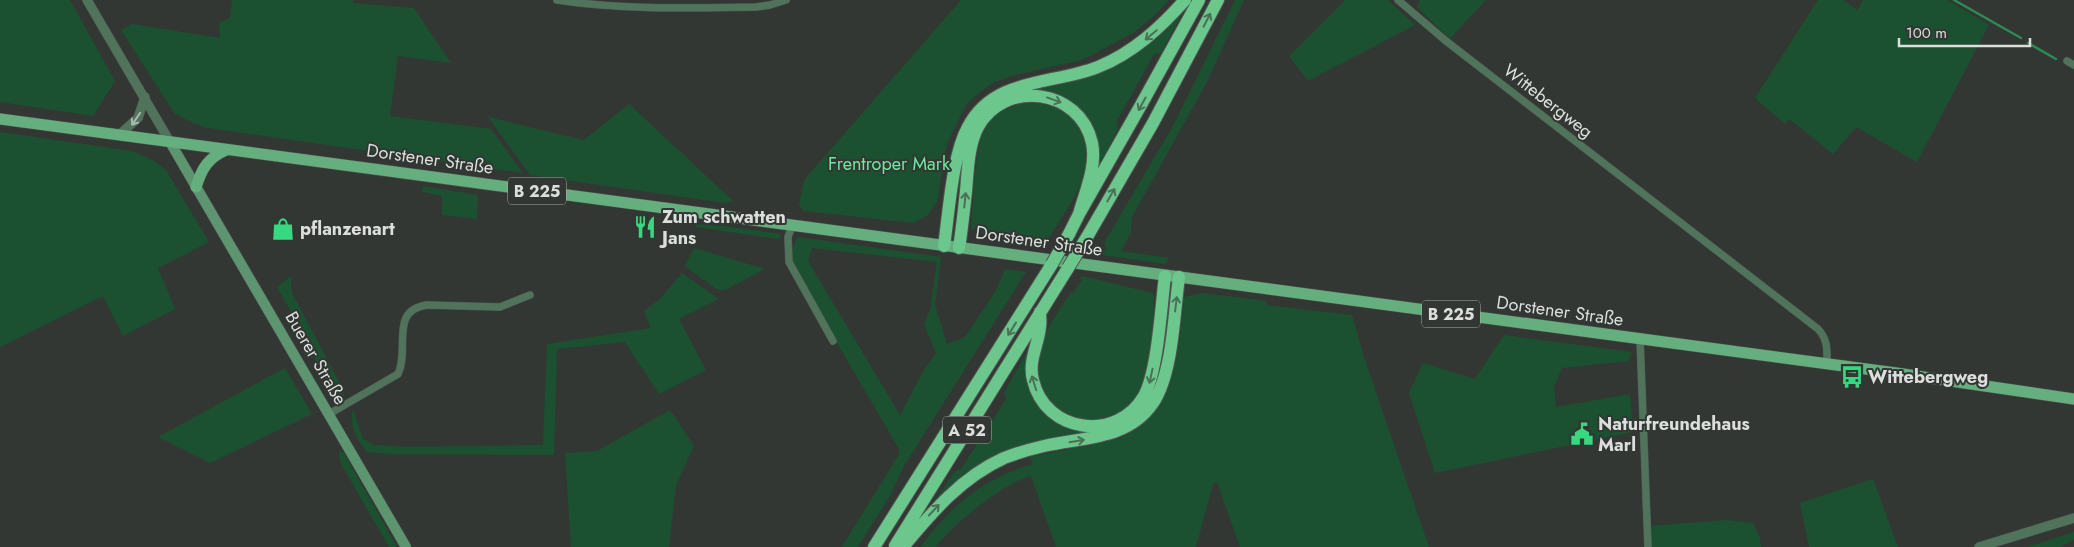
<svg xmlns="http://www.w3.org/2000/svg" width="2074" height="547" font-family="Jost,sans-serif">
<rect width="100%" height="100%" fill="#333734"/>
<!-- green -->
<path fill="#1b5130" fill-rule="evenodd" d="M0,0H70L115,81L93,116L0,102Z
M232,0H353V3L414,8L451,63L398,56L390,116L491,129L523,173L208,128L193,123L175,114L121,30L132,24L220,38L219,23L230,18Z
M961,0H1169L1156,14L1133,33L1082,60L1015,75L992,83L978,94L966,105L947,143L937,202L927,216L913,223L804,211L799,205L804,180Z
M1235,0H1244L1208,80L1132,217L1131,232L1121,251L1169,258L1165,264L1095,254L1099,249L1107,250L1104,243L1173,126Z
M1345,0H1388L1415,25L1308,81L1289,56Z
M1420,0H1486L1450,39L1417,7Z
M1818,0H1843L1857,10L1863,0H1947L1989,25L1917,162L1856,127L1833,154L1789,119L1785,124L1755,98Z
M1179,12L1182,14L1161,53L1154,54L1117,121L1118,129L1096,171L1087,123L1025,92L1035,86L1073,79Z
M1025,102C1046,102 1063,107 1076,124C1107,165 1064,211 1044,246L981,233L982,229L975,227L974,230L971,229L974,182L979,141L991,119L1001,111Z
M629,104L733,201L725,203L530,175L488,117L584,140Z
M0,132L132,151L151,159L166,170L209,242L158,268L175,309L123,336L103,296L0,347Z
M423,186L478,195L477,219L442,215V196L422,192Z
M696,224L724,226L775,233L780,234L781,237L778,239L696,227Z
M798,237L941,257L935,305L947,344L965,337L995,292L1005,269L1026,272L904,466L890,496L858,547H842L899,454V449L837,343L793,262C791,253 792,244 798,237ZM812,248L937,262L930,310L924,324L936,353L925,368L900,415L808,261Z
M694,248L765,269L727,289L721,290L716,289L685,266Z
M682,273L719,299L679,319L706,370L659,394L625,342L557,349L554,455L392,454L367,452C356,439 349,425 353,409L363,439L375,445L405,447L543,445L547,344L651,328L644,311L660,299Z
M291,276V285L293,295L343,389L344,396L330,392L324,384L319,367L304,335L277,287Z
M1082,276L1153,293L1154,298C1153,322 1152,367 1142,388C1123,432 1058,429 1041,385C1039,379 1037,373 1037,367C1039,338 1056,315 1071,292H1074L1082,280L1080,279Z
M1203,293L1266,301V305L1352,315L1364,357L1429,547H1240L1217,482L1213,484L1196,547H1056L1031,476C1007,481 950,526 936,547H920C952,506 981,479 1033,464L1030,457L1118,439C1175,415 1179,350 1184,297Z
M1504,335L1632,352L1628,361L1562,368L1554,386L1556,407L1630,394L1633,432L1435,473L1409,393L1423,363L1475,379Z
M1028,350L1045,412L1102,430L1037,443L935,504L933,503L955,471L961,469L1006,399L1004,393Z
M285,368L312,414L210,463L158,437Z
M670,410L694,446L676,485L669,547H571L565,453L597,451Z
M339,450L344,453L397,547H389L340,462Z
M1873,479L1898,547H1809L1800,503Z
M1727,520L1753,523L1760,538L1761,547H1651L1650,526Z
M2074,532V540L2060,547H2027Z"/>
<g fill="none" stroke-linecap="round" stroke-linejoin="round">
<!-- stream -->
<path stroke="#2c8b54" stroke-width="2.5" d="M1954,0L2021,38
M2028,43L2056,59"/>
<defs>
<path id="minor" d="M557,0C623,10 690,8 756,7L770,5L786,0
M1398,0L1446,41L1818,329C1828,340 1827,349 1827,364
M2067,61L2074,65
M792,226L788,237L789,262L833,341
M1640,339L1648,547
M329,414L398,374C410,349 389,310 427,305L500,307L530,295"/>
<path id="tertiary" d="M87,0L170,142
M119,135L138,118L145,97
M1979,547L2074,518"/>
<path id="secondary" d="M170,142L406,547"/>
<path id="primary" d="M0,119L1896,373L2074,399
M196,187C202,168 208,158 226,150"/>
<path id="motorway" d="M1069,234L1079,214L1141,105L1199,0
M1087,237L1153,123L1218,0
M944,246C949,212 952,156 968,127C994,77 1053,85 1098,67C1133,53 1160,28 1185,0
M959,248C962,229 964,210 966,191C968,170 968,146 978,127C1004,79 1080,88 1092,143C1097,166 1085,192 1079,214
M1040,312C1040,317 1041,322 1040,327C1038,346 1028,361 1033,380C1045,433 1117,443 1144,396C1158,370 1161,306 1165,276
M895,546L1068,268
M874,547L1052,264
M903,547C932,512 962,477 1004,458C1017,453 1031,449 1044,446C1083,437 1128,440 1153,403C1173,373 1174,313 1179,277"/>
</defs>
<!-- minor casing -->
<use href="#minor" stroke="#515552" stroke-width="8"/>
<!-- tertiary casing -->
<use href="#tertiary" stroke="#515552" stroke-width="10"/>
<!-- secondary casing -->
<use href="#secondary" stroke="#515552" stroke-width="11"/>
<!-- primary casing -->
<use href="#primary" stroke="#515552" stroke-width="12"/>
<!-- motorway casing -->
<use href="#motorway" stroke="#515552" stroke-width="14"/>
<!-- minor -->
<use href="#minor" stroke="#50735b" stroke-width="7"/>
<!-- tertiary -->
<use href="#tertiary" stroke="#50735b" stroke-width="9"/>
<!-- secondary -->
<use href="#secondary" stroke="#5c956f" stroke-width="10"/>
<!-- primary -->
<use href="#primary" stroke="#65af7e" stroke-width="11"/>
<!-- motorway -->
<use href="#motorway" stroke="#6cc78c" stroke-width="12"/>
<defs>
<path id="motorway-bridge" d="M1052,264L1069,234
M1068,268L1087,237"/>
</defs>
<!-- motorway-bridge casing -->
<use href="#motorway-bridge" stroke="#515552" stroke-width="14" stroke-linecap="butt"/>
<!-- motorway-bridge -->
<use href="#motorway-bridge" stroke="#6cc78c" stroke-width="12"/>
</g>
<!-- one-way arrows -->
<defs><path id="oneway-shaft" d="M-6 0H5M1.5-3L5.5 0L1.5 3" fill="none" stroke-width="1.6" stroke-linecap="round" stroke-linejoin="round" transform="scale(1.25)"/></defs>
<g stroke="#4a7157">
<use href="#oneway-shaft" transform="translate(1207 20) rotate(-63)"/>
<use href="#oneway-shaft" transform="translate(1151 35) rotate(140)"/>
<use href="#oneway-shaft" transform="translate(1054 100) rotate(20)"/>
<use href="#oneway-shaft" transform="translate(1142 104) rotate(119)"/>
<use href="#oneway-shaft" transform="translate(1111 195) rotate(-60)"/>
<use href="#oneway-shaft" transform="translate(965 200) rotate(-84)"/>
<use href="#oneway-shaft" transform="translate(1176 304) rotate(-83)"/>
<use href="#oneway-shaft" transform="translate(1012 329) rotate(122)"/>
<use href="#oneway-shaft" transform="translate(1151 376) rotate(102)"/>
<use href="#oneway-shaft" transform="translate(1034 383) rotate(-107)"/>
<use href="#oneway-shaft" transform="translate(1077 441) rotate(-9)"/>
<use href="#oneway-shaft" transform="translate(934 510) rotate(-47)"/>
</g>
<use stroke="#aab9af" href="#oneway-shaft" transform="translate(136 119) rotate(124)"/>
<!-- icons -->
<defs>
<symbol id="restaurant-bare" viewBox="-9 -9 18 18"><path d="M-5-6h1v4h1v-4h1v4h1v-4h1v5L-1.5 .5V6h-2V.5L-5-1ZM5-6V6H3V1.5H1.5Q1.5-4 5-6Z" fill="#38d880" stroke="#333734" stroke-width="2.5" paint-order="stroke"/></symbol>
<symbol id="shop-bare" viewBox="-9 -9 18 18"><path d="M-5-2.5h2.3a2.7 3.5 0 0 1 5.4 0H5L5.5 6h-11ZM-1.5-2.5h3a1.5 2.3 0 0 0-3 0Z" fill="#38d880" stroke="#333734" stroke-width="2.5" paint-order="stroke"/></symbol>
<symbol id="bus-bare" viewBox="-9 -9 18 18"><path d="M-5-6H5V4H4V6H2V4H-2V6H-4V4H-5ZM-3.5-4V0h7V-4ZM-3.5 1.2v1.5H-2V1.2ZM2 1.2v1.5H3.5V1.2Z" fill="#38d880" stroke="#333734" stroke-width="2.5" paint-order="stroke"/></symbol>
<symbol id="civic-bare" viewBox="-9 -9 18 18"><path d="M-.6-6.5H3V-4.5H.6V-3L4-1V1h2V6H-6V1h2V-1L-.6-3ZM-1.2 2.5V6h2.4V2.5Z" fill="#38d880" stroke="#333734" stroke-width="2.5" paint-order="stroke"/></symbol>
</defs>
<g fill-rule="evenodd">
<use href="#restaurant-bare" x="629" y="211" width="32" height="32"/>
<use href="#shop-bare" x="267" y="213" width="32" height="32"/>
<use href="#bus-bare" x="1836" y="361" width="32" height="32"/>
<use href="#civic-bare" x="1566" y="418" width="32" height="32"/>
</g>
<g text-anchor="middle" stroke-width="4" stroke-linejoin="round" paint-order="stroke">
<!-- shield labels -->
<g fill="#333734" stroke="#a9acaa" stroke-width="1">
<rect x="508" y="177.5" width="58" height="27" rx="4"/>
<rect x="1422" y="300.5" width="58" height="27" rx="4"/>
<rect x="943" y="416.5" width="48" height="27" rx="4"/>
</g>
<g font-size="16" font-weight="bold" fill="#dbdedc">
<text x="537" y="197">B 225</text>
<text x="1451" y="320">B 225</text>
<text x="967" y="436">A 52</text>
</g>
<!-- street labels -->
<g font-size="18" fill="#dbdedc" stroke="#333734">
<text transform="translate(1548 101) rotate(38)" y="6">Wittebergweg</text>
<text transform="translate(430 159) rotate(8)" y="6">Dorstener Straße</text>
<text transform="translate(1039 241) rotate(8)" y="6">Dorstener Straße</text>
<text transform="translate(1560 311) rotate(8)" y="6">Dorstener Straße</text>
<text transform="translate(316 358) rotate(60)" y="6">Buerer Straße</text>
</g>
<!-- park labels -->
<g font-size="18" fill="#70e89d" stroke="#333734">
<text x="889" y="170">Frentroper Mark</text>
</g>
<!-- poi labels -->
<g font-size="18" font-weight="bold" fill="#dbdedc" stroke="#333734" text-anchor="start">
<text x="662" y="223">Zum schwatten<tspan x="662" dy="21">Jans</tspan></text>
<text x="300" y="235">pflanzenart</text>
<text x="1868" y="383">Wittebergweg</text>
<text x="1598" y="430">Naturfreundehaus<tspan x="1598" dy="21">Marl</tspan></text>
</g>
</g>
<!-- scale -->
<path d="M1899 38v8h131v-8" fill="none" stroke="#dbdedc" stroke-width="2.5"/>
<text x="1906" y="38" font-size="15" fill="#dbdedc" stroke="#333734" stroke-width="4" paint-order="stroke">100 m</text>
</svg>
